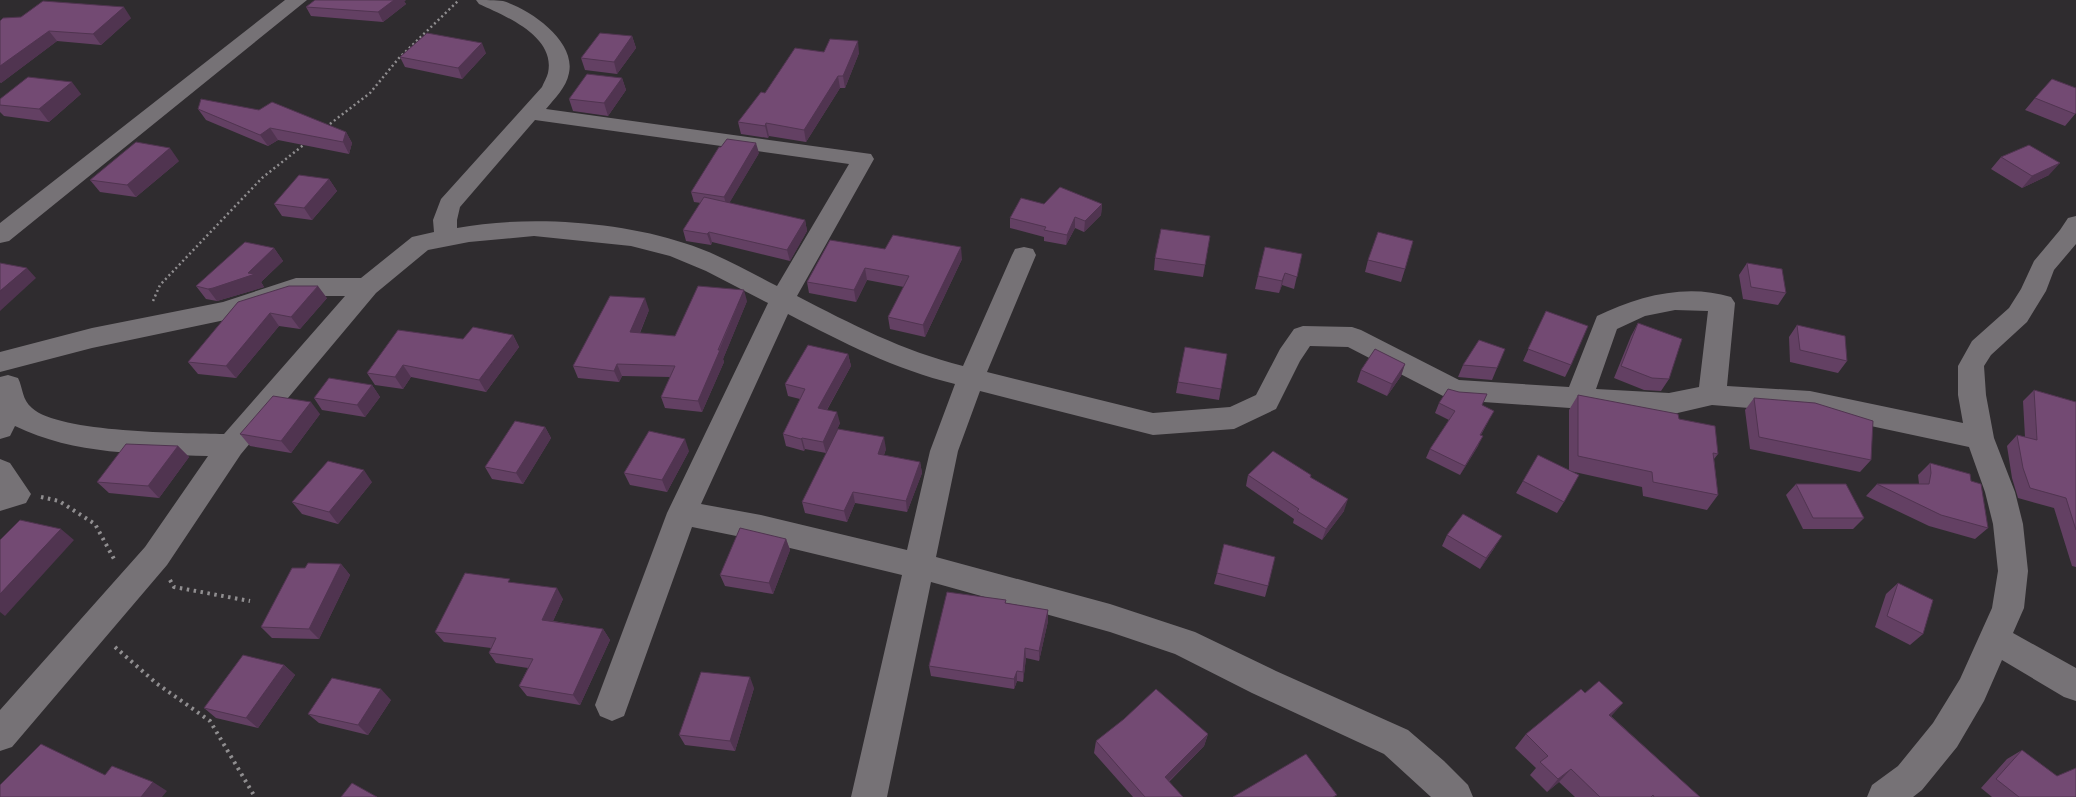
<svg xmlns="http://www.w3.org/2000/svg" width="2076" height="797" font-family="'Fira Sans Condensed',sans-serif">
<rect width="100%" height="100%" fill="#2f2c2f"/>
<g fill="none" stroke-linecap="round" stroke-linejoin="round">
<!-- path-far1 -->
<path stroke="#908e90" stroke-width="2.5" stroke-dasharray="2 3" stroke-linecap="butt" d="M326,127L370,93L399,58L459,0
M153,301L160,285L262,178L306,143"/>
<!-- path -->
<path stroke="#908e90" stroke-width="4" stroke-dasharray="2.5 4.5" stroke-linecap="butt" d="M41,497L59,501L95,524L114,559
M170,580L174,587L250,601
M115,647L156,683L210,721L255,797"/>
<!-- minor -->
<path fill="#767276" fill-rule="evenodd" d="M285,0H307L9,241L0,243V223Z
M476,0C485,0 496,0 503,1C530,9 576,41 569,73C566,88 555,98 546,109L871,154L874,159L797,296C851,324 903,351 963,366L1012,255L1015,249L1024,247L1033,249L1036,255L987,372L1153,413L1230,407L1256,395L1280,349L1294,329L1303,326L1352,327L1361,330L1459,380L1569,387L1597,316C1638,296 1686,283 1731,297L1735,303L1727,386L1810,391L1963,423L1958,395V366L1972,341L2009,308L2021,289L2034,261L2060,230L2068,218L2076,216V244L2054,270L2046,291L2027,322L1991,355L1984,366L1986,395L1994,438L2015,492L2023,524L2028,571L2024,608L2013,633L2076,668V701L2064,697L2002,660L1984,701L1957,747L1922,790L1913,797H1867L1872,785L1898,766L1933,723L1960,679L1992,608L1998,571L1993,524L1985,492L1969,447L1810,413L1712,405L1669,415L1455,400L1445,397L1348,347L1310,346L1300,361L1276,409L1234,429L1153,435L980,391L958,451L936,557L1110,604L1195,632L1276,671L1408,730L1444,761L1468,785L1473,797H1431L1384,754L1252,693L1175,654L1110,632L931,582L887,797H851L902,575L761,541L692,527L624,716L612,721L600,716L595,705L667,513L768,303L706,271L670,256L631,246L534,236L469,242L428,250L376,293L241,454L167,565L12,747L0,751V710L145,547L208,456C143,454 74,455 15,426L10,436L0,439V377L8,375L18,378C23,388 22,400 32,408C59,433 184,433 224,434L345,296H297L225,320L92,348L0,372V352L92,328L223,302L296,278H361L412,237L434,232L433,220L441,199L542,87C544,82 547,77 548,73C556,36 505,16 479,4ZM535,120L849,164L777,286C747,271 717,253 684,243C618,221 526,215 457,228V220L460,207ZM1675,310L1708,311L1699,387L1669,393L1596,389L1617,329L1645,316ZM788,314C844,343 894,369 955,384L930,451L907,550L761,515L701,504Z
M0,459L10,463L31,494L26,503L0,511Z"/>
</g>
<!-- wall -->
<path fill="#634063" d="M315,0H406L404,1L406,4L383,22L311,16L306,7Z
M131,18L101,45L57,41L1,83L0,82V21Z
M632,36L636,48L617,74L585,70L581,58Z
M824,52L859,53L845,88H840L806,142L769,136L768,138L741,134L738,122L765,93Z
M486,53L462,79L405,67L400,57Z
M622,78L626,90L608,116L573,111L569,99Z
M81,94L49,122L4,116L0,112V99Z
M2035,98L2076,113L2065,126L2025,110Z
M198,109L346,132L352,143L349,154L278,140L268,146L206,120Z
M759,153L729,203L805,220L807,231L790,261L712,242L711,245L686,241L683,230L701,203L694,202L691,192Z
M2001,157L2049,175L2022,188L1991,169Z
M179,161L136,197L100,192L90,180Z
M329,179L337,191L312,220L282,216L274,204Z
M1044,204H1102L1101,215L1084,232L1075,228L1066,245L1044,241V237L1010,228V218Z
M1210,236L1203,277L1154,270L1155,258Z
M274,248L283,261L261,282L264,287L217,301L206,299L196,286Z
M885,249L962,259L925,337L890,329L888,317L904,287L867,280L856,302L809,293L807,282Z
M1302,254L1294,289L1282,285L1279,293L1255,289L1258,276Z
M1368,260L1405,269L1401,282L1365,272Z
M1747,263L1786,293L1778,305L1743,299L1739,275Z
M327,298L300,329L279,326L236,378L198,374L188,362L238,302Z
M747,301L723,359L724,362L702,412L665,408L661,397L670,377L622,376L619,382L578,378L573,366L649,310L640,333L675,336Z
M1546,311L1571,365L1565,377L1523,361Z
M1638,323L1669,379L1661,391L1644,390L1614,378L1631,336Z
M1797,325L1847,361L1838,373L1790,362L1789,337Z
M513,335L519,347L486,392L411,377L403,389L375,385L367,373L463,339Z
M848,354L851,366L827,410L840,423L826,453L805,449L804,451L786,446L783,434L800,399L788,396L785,384Z
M1227,354L1219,400L1176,393L1178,382Z
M1405,364L1401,376L1387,396L1357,382L1361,370Z
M1463,365L1497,368L1492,380L1458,377Z
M372,385L380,397L365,417L322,410L314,398Z
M2034,390L2076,402V567L2072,566L2054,508L2018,498L2012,478L2007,446L2017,435L2025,437L2023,401Z
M1578,395L1679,419L1718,454L1714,459L1718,495L1707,510L1643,496L1642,487L1570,471L1564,502L1557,513L1516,493L1523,481L1569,471V410Z
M1754,398L1871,460L1860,472L1750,449L1745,410Z
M1439,403L1482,405L1489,420L1481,435L1478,446L1460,475L1426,458L1430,449L1449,420L1435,413Z
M320,414L291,453L250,446L240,434Z
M545,427L551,438L523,484L492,479L485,467Z
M178,446L189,457L159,498L109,493L97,482Z
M886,449L884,455L920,462L922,473L907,512L855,503L847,522L805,513L802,502Z
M689,451L667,492L630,485L624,473Z
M1930,463L1971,481L1988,528L1975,539L1929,526L1866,496L1877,484H1919L1918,475Z
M1248,475H1311V478L1344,511L1322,540L1293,523L1294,519L1246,486Z
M372,482L338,524L302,514L292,502Z
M1796,484L1864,518L1853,529H1803L1786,495Z
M1447,535L1495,547L1480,569L1442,546Z
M786,539L790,550L773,594L725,586L720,575Z
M341,564L350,575L319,639L272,638L261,627L305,568Z
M1217,573L1268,586L1265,597L1214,584Z
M513,583L563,599L553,621L603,629L610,640L580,705L527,696L519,686L528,668L496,663L489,653L491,648L444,642L435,632Z
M1898,583L1923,634L1910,645L1875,627L1886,594Z
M1006,603L1048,610V621L1039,661L1026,658L1023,682L1017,681L1014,689L931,676L929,666Z
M284,665L295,675L258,728L216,718L204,708Z
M754,688L735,751L685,745L679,735Z
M1585,693L1623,703L1611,716L1700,797H1575L1559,782L1547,792L1530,775L1536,768L1515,748L1526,734Z
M391,700L368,735L319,723L308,714Z
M1208,734L1204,746L1169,782L1183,797H1133L1094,753L1096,741Z
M2022,750L2076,797H1992L1981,788L2007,759Z"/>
<!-- shaded-wall -->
<path fill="#503450" d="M394,0H406L404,1L406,4L383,22L378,12Z
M124,7L131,18L101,45L93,34Z
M49,31L57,41L1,83L0,81V66Z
M632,36L636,48L617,74L614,62Z
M858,41L859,53L845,88L843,76Z
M482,43L486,53L462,79L458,68Z
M838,76L840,88L806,142L804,130Z
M622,78L626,90L608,116L604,103Z
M72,82L81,94L49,122L39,109Z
M766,123L769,136L768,138L765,126Z
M270,128L278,140L268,146L260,135Z
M346,132L352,143L349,154L343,142Z
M756,143L759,153L727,207L724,197Z
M170,148L179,161L136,197L127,185Z
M2060,163L2049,175L2022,188L2032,176Z
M329,179L337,191L312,220L304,208Z
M1102,204L1101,215L1084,232L1085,221Z
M1075,217V228L1066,245L1067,235Z
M805,220L807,231L790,261L787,250Z
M709,232L712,242L711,245L707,234Z
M961,247L962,259L925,337L923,325Z
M274,248L283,261L261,282L264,287L217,301L208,289L248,273Z
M27,268L36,278L0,311V291Z
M865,268L867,280L856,302L854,290Z
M1285,273L1282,285L1279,293L1282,281Z
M318,286L327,298L300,329L291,317Z
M744,290L747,301L723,359L724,362L702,412L698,401Z
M645,298L649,310L635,344L630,332Z
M270,313L279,326L236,378L226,366Z
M513,335L519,347L486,392L479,380Z
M848,354L851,366L821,420L818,408Z
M617,364L622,376L619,382L614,371Z
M1405,364L1401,376L1387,396L1392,384Z
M403,365L411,377L403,389L395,377Z
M372,385L380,397L365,417L357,405Z
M311,402L320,414L291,453L281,441Z
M837,412L840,423L826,453L823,442Z
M545,427L551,438L523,484L516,473Z
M1483,436L1478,446L1460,475L1465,466Z
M884,437L886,449L880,465L878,454Z
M802,438L805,449L804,451L801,439Z
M685,439L689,451L667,492L662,480Z
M178,446L189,457L159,498L148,486Z
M920,462L922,473L907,512L906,501Z
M364,470L372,482L338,524L329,512Z
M853,492L855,503L847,522L844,511Z
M1348,499L1344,511L1322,540L1326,529Z
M61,529L74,540L5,616L0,612V594Z
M1502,536L1495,547L1480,569L1486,558Z
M786,539L790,550L773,594L769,583Z
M341,564L350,575L319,639L309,629Z
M557,588L563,599L549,630L542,620Z
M1048,610V621L1039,661V651Z
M603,629L610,640L580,705L573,695Z
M1025,648L1026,658L1023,682V672Z
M284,665L295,675L258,728L246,718Z
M1017,671V681L1014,689V679Z
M750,677L754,688L735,751L730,741Z
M381,689L391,700L368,735L358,725Z
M1623,703L1610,717L1609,715Z
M1208,734L1204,746L1162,788L1165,777Z
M1571,769L1559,782L1547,792L1558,779Z
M153,782L167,791L162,797H141Z"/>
<!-- building -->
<path fill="#734a73" stroke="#503450" d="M315,0H394L378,12L306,7Z
M43,1L124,7L93,34L49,31L0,66V21L3,18L21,17Z
M427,33L482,43L458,68L400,57Z
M600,33L632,36L614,62L581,58Z
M830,39L858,41L843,76H838L804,130L766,123L765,126L738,122L761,92L765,93L795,48L824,52Z
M587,74L622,78L604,103L569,99Z
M28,77L72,82L39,109L0,105V99Z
M2052,79L2076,88V113L2075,114L2035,98Z
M201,99L259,110L272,102L346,132L343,142L270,128L260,135L198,109Z
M727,139L756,143L724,197L691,192L719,147H721Z
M136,142L170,148L127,185L90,180Z
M2029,145L2060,163L2032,176L2001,157Z
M299,175L329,179L304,208L274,204Z
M1060,187L1102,204L1085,221L1075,217L1067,235L1044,230L1046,227L1010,218L1021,198L1044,204Z
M704,197L805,220L787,250L709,232L707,234L683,230Z
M1161,229L1210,236L1205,265L1155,258Z
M1378,232L1413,241L1405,269L1368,260Z
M893,235L961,247L923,325L888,317L909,276L865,268L854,290L807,282L830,240L885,249Z
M245,242L274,248L248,273L255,274L213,288L208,289L196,286Z
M1265,247L1302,254L1297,277L1285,273L1282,281L1258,276Z
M0,263L27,268L0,291Z
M1747,263L1782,269L1786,293L1751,287Z
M289,286H318L291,317L270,313L226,366L188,362L238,302Z
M698,286L744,290L718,350H720L698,401L661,397L675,366L617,364L614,371L573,366L610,296L645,298L630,332L675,336Z
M1546,311L1588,326L1571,365L1528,349Z
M1638,323L1682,339L1669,379L1652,378L1621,366Z
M1797,325L1845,336L1847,361L1800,350Z
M473,327L513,335L479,380L403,365L395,377L367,373L398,330L463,339Z
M1479,340L1505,349L1497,368L1463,365Z
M808,345L848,354L818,408L837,412L823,442L802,438L801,439L783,434L805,389L785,384Z
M1185,347L1227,354L1221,389L1178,382Z
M1375,349L1405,364L1392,384L1361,370Z
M329,378L372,385L357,405L314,398Z
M1448,389L1459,392L1487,394L1482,405L1494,411L1480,435L1483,436L1465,466L1430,449L1455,411L1439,403Z
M2034,390L2076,402V530L2066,498L2030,488L2023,468L2017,435L2037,440Z
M1578,395L1678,414L1679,419L1715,426L1718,454L1713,453L1718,495L1653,482L1652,472L1578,456Z
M273,396L311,402L281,441L240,434Z
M1754,398L1815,403L1873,421L1871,460L1759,437Z
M515,421L545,427L516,473L485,467Z
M838,429L884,437L878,454L920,462L906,501L853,492L844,511L802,502Z
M649,431L685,439L662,480L624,473Z
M126,444L178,446L148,486L97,482Z
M1273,451L1311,475L1310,477L1348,499L1326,529L1297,511L1299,509L1248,475Z
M1538,455L1579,475L1564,502L1523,481Z
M328,461L364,470L329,512L292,502Z
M1930,463L1970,474L1971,481L1981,484L1988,528L1941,515L1877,484H1929L1931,473Z
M1796,484H1846L1864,518H1813Z
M1463,514L1502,536L1486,558L1447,535Z
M20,520L61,529L0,594V540Z
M740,528L786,539L769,583L720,575Z
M1224,544L1275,557L1268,586L1217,573Z
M308,563L341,564L309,629L261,627L292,568H305Z
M465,573L510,579L508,582L557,588L542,620L603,629L573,695L519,686L533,659L489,653L496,638L435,632Z
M1898,583L1933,600L1923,634L1887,616Z
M947,592L1006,600L1005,603L1048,610L1039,651L1025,648L1023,672L1017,671L1014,679L929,666Z
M243,655L284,665L246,718L204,708Z
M701,672L750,677L730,741L679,735Z
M332,678L381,689L358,725L308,714Z
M1599,681L1623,703L1609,715L1700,797H1654L1653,795L1651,797H1600L1571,769L1558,779L1540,762L1548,756L1526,734L1581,689L1585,693Z
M1156,689L1208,734L1165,777L1183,797H1145L1096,741L1124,719Z
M41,744L105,775L112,766L153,782L141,797H0V785Z
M2022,750L2057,776L2076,768V797H2019L1996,779Z
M1306,754L1337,795L1333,797H1233Z
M352,783L377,797H341Z"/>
</svg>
